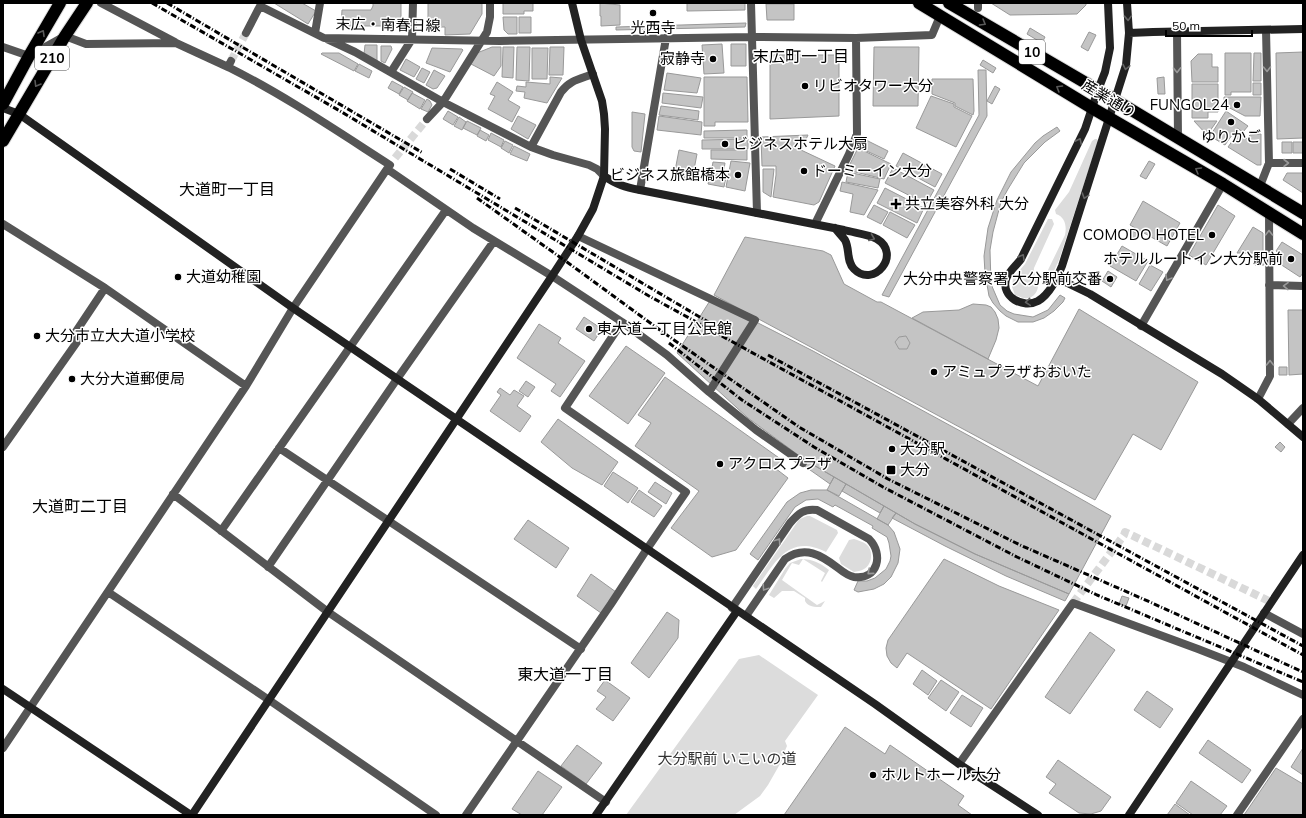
<svg xmlns="http://www.w3.org/2000/svg" width="1306" height="818" font-family="Mulish,'Noto Sans JP',sans-serif">
<rect width="100%" height="100%" fill="#fff"/>
<!-- green -->
<path fill="#dcdcdc" d="M1095,139H1097L1098,141L1059,260L1052,275H1049L1048,274V270L1065,235C1067,226 1065,217 1056,214L1055,210L1069,192L1092,141Z
M1048,219H1052L1054,224L1034,268C1033,274 1038,277 1038,283C1039,291 1033,300 1024,298C1022,298 1018,296 1015,295L1012,287L1013,278L1025,264Z
M807,516H810L837,530L838,533L826,552C788,533 775,563 756,589L753,586L798,521L800,519Z
M854,539C858,540 863,542 866,544C874,550 872,565 864,569C861,571 857,571 854,572L841,564L839,558L849,540Z
M801,559C813,559 820,563 829,570L822,582L821,581L825,573L803,559L799,565L792,563L782,580L817,605L825,601L821,607C815,607 808,607 805,601V598L794,591H782L774,598L769,595L785,569L790,563Z
M759,655L818,695L785,741L787,746L781,760L784,757L768,785L760,796L734,815H626L739,659Z"/>
<!-- building -->
<path fill="#c4c4c4" stroke="#999" d="M274,3H302L316,11L308,24Z
M373,3H401V26H341L342,10H371L373,6Z
M428,3H482V14L470,34L445,35V27H428Z
M503,3H533V11H524V14H503Z
M600,3L620,5V25L601,26V16H600Z
M687,3H745V10L687,11Z
M991,3H1086V5L1077,14L1010,15Z
M766,4H794V20H767Z
M503,17H517V34H508L504,30Z
M519,17H531V33H519Z
M746,23L745,27L616,30V27Z
M1030,28L1045,37L1042,43L1027,34Z
M1089,32L1096,35L1088,51L1081,47Z
M722,44L724,73L704,74L702,45Z
M731,44H746V66H731Z
M365,45H377V61L364,54Z
M381,46H391L392,49L385,63L381,61Z
M492,47H501V66L494,76L471,64L477,53Z
M503,47H514L513,78L502,77Z
M517,47H530L529,81L516,80Z
M550,47H564L563,75H549Z
M874,47H919L918,106H873Z
M432,48L462,49L463,50L450,72L426,63Z
M532,48H548L547,79H532Z
M1303,52V138L1277,139L1276,53Z
M322,53H339L358,64L354,71L321,54Z
M1225,53H1251V92H1231V95H1225Z
M1254,53H1261V81H1253Z
M1198,54H1212V67H1218V82H1192L1191,61Z
M770,55H839V116L770,119Z
M406,59L420,67L414,77L400,70Z
M983,60L996,68L993,73L980,65Z
M359,64L372,71L369,78L355,71Z
M422,68L430,72L424,83L416,79Z
M434,70L445,76L437,88L433,89L426,85Z
M978,70H986L987,116L889,297L882,295L979,115Z
M667,73L701,78L697,93L664,90Z
M550,77L562,78L547,103L524,98L525,92L516,91L517,86L526,87V82L550,84Z
M704,77H747L748,122H715V126H704Z
M1164,77L1165,94H1158L1157,78Z
M932,79H973L974,111L973,115L955,106V103L932,94Z
M392,81L403,87L399,94L388,88Z
M497,82L513,92L508,100L520,107L512,122L488,109L495,96L490,94Z
M1253,83H1261V95H1253Z
M1192,84H1218V112H1208V118H1192Z
M995,86L1000,89L992,104L987,101Z
M404,87L413,92L408,100L399,95Z
M412,93L425,100L420,109L407,101Z
M663,93L703,97L701,108L662,103Z
M931,96L954,104V107L972,116L956,147L916,128Z
M1224,97H1261L1260,116H1245L1224,105Z
M427,99L430,101L432,105L428,112L421,109Z
M661,106L699,111L698,120L659,115Z
M448,111L458,117L453,125L443,119Z
M1226,111L1248,126L1243,132L1237,128L1225,145L1210,136Z
M632,112L645,114L641,152L634,151L632,147Z
M518,116L536,125L528,139L511,129Z
M659,116L702,122L701,135L657,130Z
M459,117L466,122L462,130L454,126Z
M467,121L481,128L477,135L463,128Z
M1194,121H1217L1207,135Z
M1057,127L1060,131L1045,142L1024,163L1008,189L1001,202L993,232L990,250L991,284L1000,305L1007,311L1014,314L1033,317L1048,310L1060,295L1065,298L1063,302L1054,311L1044,318L1033,322H1018L1006,316L1000,311L993,303L989,296L985,273L984,256L988,228L997,200L1011,172L1035,143L1043,136Z
M480,130L489,135L486,141L477,136Z
M747,130V138H704V131Z
M491,133L504,140L501,147L488,140Z
M1238,133L1246,139L1250,135L1261,134V165H1257L1228,147Z
M808,135L801,150L835,166L819,202L814,205L773,197L776,175V166H762L761,137Z
M748,139V149H702V140Z
M864,139L888,151L884,159L860,148Z
M505,141L513,145L509,153L501,148Z
M1282,142H1292V153H1282Z
M1293,142H1303V153H1293Z
M514,146L530,154L527,161L510,154Z
M858,148L891,164L884,179L847,170Z
M679,150L697,154L692,180L674,176Z
M711,150H747V160L711,159Z
M903,153L942,174L935,187L896,166Z
M731,161L750,163L745,191L726,187Z
M1149,161L1155,164L1146,179L1140,176Z
M713,162L725,163L723,175L711,173Z
M893,168L934,190L926,204L885,183Z
M763,169H774L771,197L763,192Z
M848,172L880,179L878,188L846,182Z
M1287,173H1303V193L1283,180Z
M710,174L726,177L724,187L708,184Z
M842,182L878,190L864,215L850,212L853,194L840,191Z
M885,188L924,208L917,223L877,203Z
M1143,201L1180,223L1167,246L1130,225Z
M874,205L888,212L881,224L867,217Z
M1218,205L1235,216L1206,265L1189,255Z
M890,212L915,225L907,238L883,225Z
M1253,227L1263,233V253H1237Z
M1129,229L1138,234L1135,240L1126,235Z
M745,237L823,251L831,255L844,284L877,302H881L1038,386L1079,309L1198,382L1161,450L1133,434L1095,500L714,295Z
M1282,242L1303,255V273L1300,277L1277,262L1282,255L1276,251Z
M1122,246L1148,261L1136,281L1110,266Z
M1255,254H1264V265H1255Z
M1150,265L1163,272L1151,291L1139,284Z
M1108,271L1117,277L1111,287L1102,281Z
M711,299L813,351L975,439L1111,516L1069,594L975,554L915,524L805,460L748,418L677,353Z
M973,304L986,305L991,307L995,312L998,319L999,328L996,340L988,359L912,318L923,312L959,310Z
M1288,310H1303V374L1289,375Z
M584,317L602,329L594,341L576,329Z
M539,324L561,338L558,343L585,361L560,397L551,391L556,384L517,358Z
M906,336L910,343L907,349H899L895,342L899,337Z
M626,346L665,373L628,424L589,396Z
M1279,367H1287V375H1279Z
M665,377L782,460L775,468L788,478L736,550L712,557L671,528L699,491L635,446L651,423L638,415Z
M526,381L535,387L528,397L519,391Z
M500,388L510,395L514,390L524,396L517,406L531,416L520,432L490,411L501,395L497,392Z
M558,419L618,462L602,485L572,468L541,442Z
M1280,442L1285,447L1281,452L1275,447Z
M805,460L834,477L830,484L803,465Z
M613,472L638,488L628,503L604,486Z
M834,477L846,484L839,496L827,490Z
M655,482L672,493L666,504L648,492Z
M846,484L884,506L880,513L842,491Z
M639,490L662,506L654,517L631,502Z
M811,490H827L888,525L894,532L900,549L898,563L891,577L884,584L874,589L858,592L854,590L858,581H867L875,578L886,569L890,561L891,556L889,543L887,537L872,528L873,526L835,505L833,507L818,499L806,500L795,507L758,560L750,554L787,502L800,493Z
M884,506L896,513L888,525L877,519Z
M896,513L915,524L975,554L1069,594L1065,601L1006,576L945,546L892,518Z
M528,520L569,548L556,568L514,539Z
M944,559L999,586L1059,610L991,709L907,653L897,668L891,663L887,656L886,648L888,640Z
M591,574L616,592L601,613L577,596Z
M1122,596L1129,598L1126,606L1119,604Z
M667,612L679,620L678,638L649,678L631,663Z
M1090,632L1115,650L1070,714L1045,697Z
M922,670L937,681L928,695L913,684Z
M605,680L630,698L613,721L596,709L606,697L597,691Z
M941,680L959,692L946,711L928,698Z
M1147,691L1173,709L1160,728L1134,710Z
M962,695L983,708L971,727L950,713Z
M845,727L885,754L890,745L964,796L958,805L972,815H784Z
M1208,740L1251,770L1242,783L1199,753Z
M577,745L602,763L586,784L561,766Z
M1303,748V775L1291,767Z
M1058,760L1111,797L1101,811L1091,814L1079,813L1049,793L1056,784L1046,777Z
M1276,768L1303,784V815H1244Z
M538,771L562,787L542,815H522L512,809Z
M1191,781L1227,806L1220,815H1193L1176,803Z
M1175,804L1190,815H1167Z"/>
<g fill="none" stroke-linecap="round" stroke-linejoin="round">
<!-- street-tunnel -->
<path stroke="#d9d9d9" stroke-width="8" stroke-dasharray="8 4" stroke-linecap="butt" d="M231,61L246,33
M395,158L427,119
M1073,603L1124,535L1125,532L1271,602"/>
<defs>
<path id="highway" d="M919,3L1092,108L1223,184L1303,234
M949,3L1115,100L1303,213
M3,104L29,56L60,3
M3,141L65,36L87,3"/>
</defs>
<!-- highway casing -->
<use href="#highway" stroke="#dbdbdb" stroke-width="14"/>
<!-- street -->
<path stroke="#555" stroke-width="8" d="M101,3L175,42
M751,3L757,213
M978,3V8
M1177,31L1178,138
M246,33L260,6L324,38L500,41L752,37L856,38L932,35L940,16
M315,33L320,3
M327,39L355,52L443,102L531,147L553,155L589,165L597,169L604,176
M3,47L29,56L65,36L86,44L176,43L228,67L231,61
M228,67C284,95 337,131 390,165
M391,72L412,39L413,3
M427,119L443,102L487,32L490,17V3
M531,147L561,92C570,80 580,79 593,74
M1269,163H1303
M1260,186L1269,163L1266,30
M640,190L666,38
M3,224L105,288L246,386L293,308L387,169L473,228L552,276L622,322L667,355L709,392L756,430L803,463
M815,224L849,154L857,134L856,38
M578,236L755,320L709,392
M1269,285L1303,286
M1141,326L1223,184
M1258,399L1270,376L1269,213
M1288,424L1303,408
M3,447L77,342L75,333L105,288
M279,448L581,649
M173,494L328,612L606,802
M221,531L446,210
M268,567L397,379L494,241
M108,592L269,700L436,815
M732,608L790,523C798,514 804,508 817,510L869,539C884,554 878,580 854,577C848,576 843,572 838,568C821,555 805,545 785,559L746,616
M1264,613L1303,634
M3,748L246,386
M959,764L1073,603L1198,649L1244,667L1303,695
M466,815L611,604L647,549L686,492L565,408L622,322
M1237,815L1303,719"/>
<!-- secondary -->
<path stroke="#222" stroke-width="8" d="M1108,3L1110,48L1105,72L1098,90L1085,129L1021,259C1017,265 1009,271 1006,279C1001,297 1023,309 1038,301C1050,294 1057,278 1062,266L1126,65L1129,33L1127,3
M1129,33L1153,32L1303,29
M3,108L19,114L293,308L875,704L959,764L1038,815
M604,176C617,185 625,187 640,190L844,230C855,233 868,234 877,239C902,254 874,289 854,269C846,261 850,249 845,240C842,236 838,232 835,228
M1057,278L1090,294L1222,374L1258,399L1303,437
M3,689L191,815
M192,815L552,276L578,236L593,209L604,176L605,129L604,114L602,101L581,40L572,3
M596,815L737,611
M1129,815L1303,555"/>
<!-- highway -->
<use href="#highway" stroke="#000" stroke-width="12"/>
<!-- rail -->
<path stroke="#000" stroke-width="3" stroke-dasharray="6 2 1 2" stroke-linecap="butt" d="M152,3L340,111L649,296L1303,655
M167,3L423,153
M450,169L500,199
M477,198L571,265L664,333L799,427L888,479L1020,545L1150,602L1303,672
M515,208L715,326
M669,343L742,400L814,447L883,487L1017,557L1097,595L1303,682
M768,355L1303,646"/>
</g>
<!-- one-way arrows -->
<defs><path id="oneway-chevron" d="M-2-3.5L2.5 0L-2 3.5" fill="none" stroke-width="1.6" stroke-linecap="round" stroke-linejoin="round"/></defs>
<g stroke="#646464">
<use href="#oneway-chevron" transform="translate(1128 18) rotate(88)"/>
<use href="#oneway-chevron" transform="translate(1126 67) rotate(102)"/>
<use href="#oneway-chevron" transform="translate(1079 141) rotate(-64)"/>
<use href="#oneway-chevron" transform="translate(1085 196) rotate(108)"/>
<use href="#oneway-chevron" transform="translate(872 238) rotate(22)"/>
<use href="#oneway-chevron" transform="translate(1022 257) rotate(-60)"/>
<use href="#oneway-chevron" transform="translate(1028 302) rotate(175)"/>
</g>
<g stroke="#595959">
<use href="#oneway-chevron" transform="translate(983 23) rotate(30)"/>
<use href="#oneway-chevron" transform="translate(42 33) rotate(-60)"/>
<use href="#oneway-chevron" transform="translate(37 84) rotate(121)"/>
<use href="#oneway-chevron" transform="translate(1059 88) rotate(-149)"/>
<use href="#oneway-chevron" transform="translate(1198 170) rotate(-150)"/>
</g>
<g stroke="#999">
<use href="#oneway-chevron" transform="translate(1267 69) rotate(89)"/>
<use href="#oneway-chevron" transform="translate(1177 70) rotate(89)"/>
<use href="#oneway-chevron" transform="translate(1286 163)"/>
<use href="#oneway-chevron" transform="translate(1269 233) rotate(-90)"/>
<use href="#oneway-chevron" transform="translate(1168 278) rotate(120)"/>
<use href="#oneway-chevron" transform="translate(1286 286) rotate(-179)"/>
<use href="#oneway-chevron" transform="translate(1270 363) rotate(-90)"/>
<use href="#oneway-chevron" transform="translate(778 541) rotate(-56)"/>
<use href="#oneway-chevron" transform="translate(870 572) rotate(139)"/>
<use href="#oneway-chevron" transform="translate(765 588) rotate(124)"/>
</g>
<!-- markers -->
<g fill="#000" stroke="#fff" stroke-width="1.5">
<circle cx="653" cy="13" r="4"/>
<circle cx="713" cy="59" r="4"/>
<circle cx="805" cy="86" r="4"/>
<circle cx="1237" cy="105" r="4"/>
<circle cx="1231" cy="122" r="4"/>
<circle cx="725" cy="144" r="4"/>
<circle cx="804" cy="171" r="4"/>
<circle cx="738" cy="175" r="4"/>
<path d="M894 198h4v4h4v4h-4v4h-4v-4h-4v-4h4z"/>
<circle cx="1212" cy="235" r="4"/>
<circle cx="1291" cy="259" r="4"/>
<circle cx="178" cy="277" r="4"/>
<circle cx="1110" cy="279" r="4"/>
<circle cx="589" cy="329" r="4"/>
<circle cx="37" cy="336" r="4"/>
<circle cx="934" cy="372" r="4"/>
<circle cx="72" cy="379" r="4"/>
<circle cx="892" cy="449" r="4"/>
<circle cx="720" cy="464" r="4"/>
<rect x="886" y="465" width="10" height="10" rx="2"/>
<circle cx="873" cy="775" r="4"/>
</g>
<g text-anchor="middle" stroke-width="3" stroke-linejoin="round" paint-order="stroke">
<!-- shield labels -->
<g fill="#fff" stroke="#4c4c4c" stroke-width="1">
<rect x="1019" y="40" width="26" height="24" rx="3"/>
<rect x="35" y="46" width="34" height="24" rx="3"/>
</g>
<g font-size="14" font-weight="bold" fill="#000">
<text x="1032" y="57">10</text>
<text x="52" y="63">210</text>
</g>
<!-- street labels -->
<g font-size="15" fill="#000" stroke="#fff">
<text transform="translate(388 25) rotate(1)" y="5">末広・南春日線</text>
<text transform="translate(1109 99) rotate(31)" y="5">産業通り</text>
</g>
<!-- poi labels -->
<g font-size="15" fill="#000" stroke="#fff" text-anchor="start">
<text x="653" y="33" text-anchor="middle">光西寺</text>
<text x="705" y="64" text-anchor="end">寂静寺</text>
<text x="813" y="91">リビオタワー大分</text>
<text x="1229" y="110" text-anchor="end">FUNGOL24</text>
<text x="1231" y="142" text-anchor="middle">ゆりかご</text>
<text x="733" y="149">ビジネスホテル大扇</text>
<text x="812" y="176">ドーミーイン大分</text>
<text x="730" y="180" text-anchor="end">ビジネス旅館橋本</text>
<text x="905" y="209">共立美容外科 大分</text>
<text x="1204" y="240" text-anchor="end">COMODO HOTEL</text>
<text x="1283" y="264" text-anchor="end">ホテルルートイン大分駅前</text>
<text x="186" y="282">大道幼稚園</text>
<text x="1102" y="284" text-anchor="end">大分中央警察署 大分駅前交番</text>
<text x="597" y="334">東大道一丁目公民館</text>
<text x="45" y="341">大分市立大大道小学校</text>
<text x="942" y="377">アミュプラザおおいた</text>
<text x="80" y="384">大分大道郵便局</text>
<text x="900" y="454">大分駅</text>
<text x="728" y="469">アクロスプラザ</text>
<text x="900" y="475">大分</text>
<text x="881" y="780">ホルトホール大分</text>
</g>
<!-- park labels -->
<g font-size="15" fill="#333" stroke="#fff">
<text x="727" y="764">大分駅前 いこいの道</text>
</g>
<!-- neighbourhood labels -->
<g font-size="16" fill="#000" stroke="#fff">
<text x="801" y="62">末広町一丁目</text>
<text x="227" y="195">大道町一丁目</text>
<text x="80" y="512">大道町二丁目</text>
<text x="565" y="680">東大道一丁目</text>
</g>
</g>
<!-- border -->
<rect width="1306" height="818" fill="none" stroke="#000000" stroke-width="8"/>
<!-- scale -->
<path d="M1166 30v6h86v-6" fill="none" stroke="#000000" stroke-width="2"/>
<text x="1172" y="30" font-size="12" fill="#000000" stroke="#ffffff" stroke-width="3" paint-order="stroke">50 m</text>
</svg>
